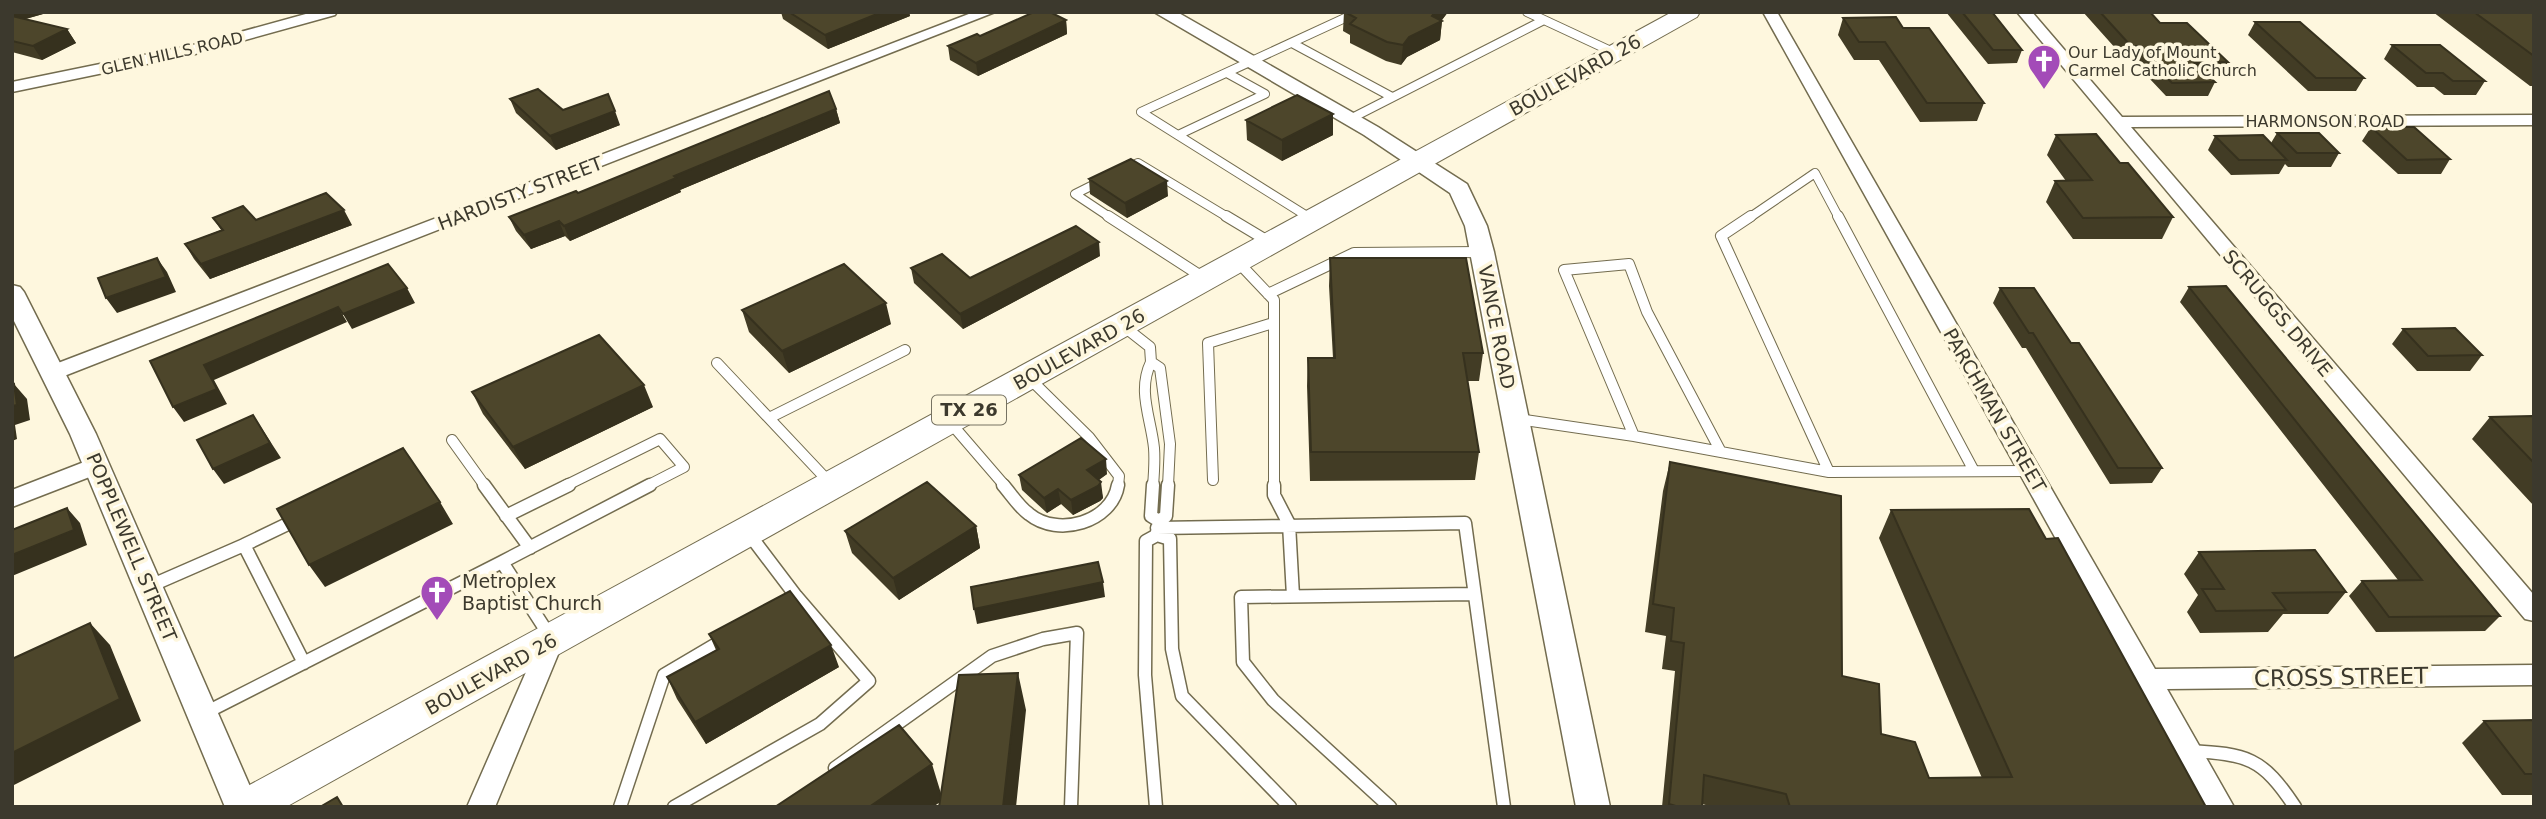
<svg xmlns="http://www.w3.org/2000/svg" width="2546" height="819" font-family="'DejaVu Sans',sans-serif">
<rect width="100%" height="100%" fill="#fef7de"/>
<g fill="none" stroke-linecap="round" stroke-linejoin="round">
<defs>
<path id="service-far2" d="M1527,12L1615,53
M1292,43L1392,97
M1141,112L1358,12
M1141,112L1310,218
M1350,119L1544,20
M1178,135L1265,94L1227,73
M1125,169L1138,163L1229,218
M1101,181L1075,194L1111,218
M1749,218L1815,173L1839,218"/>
<path id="service-far1" d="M1108,216L1204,278
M1226,216L1271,243
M1307,216L1314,220
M1751,216L1721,236L1829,472
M1838,216L1974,471
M1238,262L1274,300V486
M1268,294L1354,253L1482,252
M1122,325L1150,347L1151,362
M717,363L830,483
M1028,377L1089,437L1119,476L1118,486
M769,418L905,350
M1518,419L1634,436L1829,472L2030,471
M949,421L1005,486
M1634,436L1564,270L1629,264L1647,312L1721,452
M452,440L485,486
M1213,480L1208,343L1273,323
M565,486L660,439L684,467L647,486
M1153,486C1154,474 1155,461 1154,448C1151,418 1137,391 1151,362L1160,368L1170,444L1168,486"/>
<path id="service" d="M484,485L530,548
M1003,485C1011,494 1019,507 1029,514C1058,538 1112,522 1118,485
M1153,485L1151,516L1159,521
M1274,485V495L1289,524L1293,596
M506,516L569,485
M1159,521L1166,516L1168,485
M1157,528L1465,523L1504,807
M1157,532L1159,521
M244,545L298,519
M502,562L650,485
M150,586L244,545L304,663
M203,714L502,562L551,638
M2189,751C2247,754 2262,757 2295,807
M835,768L992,656L1043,639L1077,633L1071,807
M620,807L664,675L725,639
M674,807L820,724L869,681L796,596L749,534
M1156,807L1145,675L1146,541L1157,535L1170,539L1172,649L1182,696L1290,807
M1390,807L1273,700L1243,662L1241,597L1474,594"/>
<path id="minor" d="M313,12H337L335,15L195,54L12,92V82L193,45Z
M974,12H995L59,378H45L42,373L45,368Z
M1763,12H1777L2155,669L2534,665V685L2167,689L2234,807H2205Z
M2017,12H2032L2122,117L2534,115V125L2131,127L2534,595V621L2525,619Z
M97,457L105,459L108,465L105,471L12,507V490Z
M552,630L561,633L564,640L495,807H467L540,640L543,633Z"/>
<path id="tertiary" d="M1154,12H1177L1378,127L1467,184L1487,226L1494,252L1610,807H1576L1470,252L1465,226L1450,193L1364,135Z
M12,285L20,287L24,292L96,434L259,807H225L70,434L12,317Z"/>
<path id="primary" d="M1672,12H1700L1697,17L286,807H228L233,794Z"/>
</defs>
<!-- service-far2 casing -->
<use href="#service-far2" stroke="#736c4f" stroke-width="10"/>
<!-- service-far1 casing -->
<use href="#service-far1" stroke="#736c4f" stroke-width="12"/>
<!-- service casing -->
<use href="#service" stroke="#736c4f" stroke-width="15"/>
<!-- minor casing -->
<use href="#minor" stroke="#736c4f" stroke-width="3"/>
<!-- tertiary casing -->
<use href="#tertiary" stroke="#736c4f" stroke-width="3"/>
<!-- primary casing -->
<use href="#primary" stroke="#736c4f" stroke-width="2"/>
<!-- service-far2 -->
<use href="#service-far2" stroke="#fff" stroke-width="8"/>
<!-- service-far1 -->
<use href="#service-far1" stroke="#fff" stroke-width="10"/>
<!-- service -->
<use href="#service" stroke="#fff" stroke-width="12"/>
<!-- minor -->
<use href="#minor" fill="#fff" fill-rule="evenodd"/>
<!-- tertiary -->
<use href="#tertiary" fill="#fff" fill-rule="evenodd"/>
<!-- primary -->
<use href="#primary" fill="#fff" fill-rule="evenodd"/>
</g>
<!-- wall -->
<path fill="#423c25" d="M12,12L43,14L25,19L67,29L76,43L42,60L12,52Z
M781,12H909L910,16L828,49L783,19Z
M1344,12H1448L1442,20L1440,40L1407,57L1401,65L1386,61L1350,43V35L1343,31Z
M1946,12H1992L2022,50L2017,63L1988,64Z
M2083,12H2150L2160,23L2228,62L2221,75L2208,76L2215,82L2208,96H2166L2131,59H2125Z
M2433,12H2534V86H2530Z
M1843,18L1903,28L1984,103L1977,121L1920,122L1879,60H1854L1838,35Z
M1066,20L1067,34L978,76L950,60L948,46L980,36Z
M2255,22L2364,78L2356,91H2308L2248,35Z
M2392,45L2485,81L2476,95H2444L2434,87H2417L2384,59Z
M510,99L620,125L556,150L516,113Z
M836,109L840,123L680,190L681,192L570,241L565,236L531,249L516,231L509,217Z
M1246,120L1333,135L1282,161L1247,140Z
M2371,127L2450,159L2441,174H2398L2362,141Z
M2277,133L2339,153L2331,167H2288L2285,164L2279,174L2231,175L2208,150L2215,136L2271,143Z
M2056,135L2120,163L2173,217L2162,239H2073L2046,202L2055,181H2066L2047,155Z
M1089,179L1168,196L1127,218L1090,194Z
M213,218L256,220L352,225L210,279L194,259L185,244L221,230Z
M1100,256L963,329L914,283L911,268L970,278Z
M1330,258L1483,353L1479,381H1467L1479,452L1475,480L1310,481L1307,386L1308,358H1333L1329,286Z
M2189,287L2500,616L2485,631L2376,632L2349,596L2362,581L2398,580L2180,302Z
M2000,288L2071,343L2162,468L2152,483L2110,484L2026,348H2022L1993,303Z
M742,310L891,324L789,373L749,332Z
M2403,329L2482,355L2470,371H2417L2392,344Z
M472,392L653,407L525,469L483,414Z
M2490,417L2534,418V506L2472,439Z
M1670,462L1842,676L1881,734L1929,778H1982L1879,538L1891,510L2046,539L2206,807H1713L1702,804V807H1662L1675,671L1662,669L1666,636L1645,632L1663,491Z
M1107,474L1099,480L1103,498L1100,501L1073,515L1061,504L1047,513L1022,490L1019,475Z
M976,526L980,548L899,600L852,553L845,531Z
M2199,552L2346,592L2328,614H2283L2268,632L2200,633L2187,612L2198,595L2184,574Z
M709,634L839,667L706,744L677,699L667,677L716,650Z
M2534,720V795H2502L2462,743L2484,721Z"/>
<!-- shaded-wall -->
<path fill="#36311e" d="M12,12H41L43,14L12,23Z
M882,12H909L910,16L828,49L825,35Z
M1435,12H1448L1441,21H1442L1440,40L1407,57L1401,65L1403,45L1409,37Z
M1066,20L1067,34L978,76L976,63Z
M67,29L76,43L42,60L33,46Z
M836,109L840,123L680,190L681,192L570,241L564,226L674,176Z
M615,111L620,125L556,150L550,136Z
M1333,114V135L1282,161V140Z
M1167,181L1168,196L1127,218L1125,203Z
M344,210L352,225L210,279L201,264Z
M559,221L565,236L531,249L524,235Z
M1099,242L1100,256L963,329L960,314Z
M157,258L167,272L176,292L117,313L106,298Z
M407,288L415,303L352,329L343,314Z
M886,303L891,324L789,373L782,351Z
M338,307L347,322L214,380L227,404L184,422L173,407L204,365Z
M14,384L27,399L30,420L15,425L17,439L12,441V406Z
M644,385L653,407L525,469L513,447Z
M253,415L281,458L224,484L213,469Z
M1106,459L1107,474L1089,486L1087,470Z
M1101,482L1103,498L1100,501L1073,515L1071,500Z
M1058,489L1061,504L1047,513L1044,498Z
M440,502L453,524L325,587L309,565Z
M67,508L80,523L87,545L12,576V555Z
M976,526L980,548L899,600L893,578Z
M1103,582L1105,597L977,624L974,609Z
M90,623L110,645L141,721L12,786V753Z
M831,645L839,667L706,744L695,722Z
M1018,673L1026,710L1016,807H1003Z
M932,764L943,800L933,807H869Z"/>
<!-- building -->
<path fill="#4d462b" stroke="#36311e" stroke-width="2" d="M789,12H882L825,35Z
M1034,12H1050L1066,20L976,63L948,46L977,34L980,36Z
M1345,12H1435L1432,16L1442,21L1409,37L1403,45L1387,42L1350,24L1356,18Z
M1962,12H1992L2022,50H1993Z
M2100,12H2150L2160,23H2187L2228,62L2195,63L2215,82L2172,83L2137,46H2131Z
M2474,12H2534V56Z
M12,16L67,29L33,46L12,41Z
M1896,17L1903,28H1929L1984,103H1927L1885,42H1859L1843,18Z
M2255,22H2300L2364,78H2316Z
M2392,45H2440L2485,81H2453L2443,73H2426Z
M538,89L563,110L608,94L615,111L550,136L510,99Z
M829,91L836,109L674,176L676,178L564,226L559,221L524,235L509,217L576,191L578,193Z
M1297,95L1333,114L1282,140L1246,120Z
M2371,127H2414L2450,159L2407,160Z
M2277,133H2319L2339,153H2297Z
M2096,134L2120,163H2128L2173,217L2083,218L2055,181L2092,180L2056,135Z
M2263,135L2287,160H2239L2215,136Z
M1131,159L1167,181L1125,203L1089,179Z
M326,193L344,210L201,264L185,244L223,230L213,218L243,206L256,220Z
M1076,226L1099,242L960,314L911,268L942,254L970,278Z
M157,258L166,277L106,298L98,278Z
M1330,258H1466L1483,353H1463L1479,452H1311L1308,358H1335Z
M388,264L407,288L343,314L338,307L204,365L217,389L173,407L150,361Z
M844,264L886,303L782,351L742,310Z
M2226,286L2500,616L2389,617L2362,581L2422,580L2189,287Z
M2000,288H2034L2071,343H2079L2162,468H2118L2033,333H2029Z
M2455,328L2482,355L2428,356L2403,329Z
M599,335L644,385L513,447L472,392Z
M14,384L17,405L12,406V385Z
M253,415L270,443L213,469L197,440Z
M2532,416L2534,418V463L2490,417Z
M1081,438L1106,459L1087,470L1101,482L1098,486L1071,500L1058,489L1044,498L1019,475Z
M403,448L440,502L309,565L277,509Z
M1670,462L1841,496L1842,676L1879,684L1881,734L1915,742L1929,778L2012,777L1891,510L2029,509L2046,539L2058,538L2206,807H1790L1786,794L1704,775L1702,807H1679L1669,804L1684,643L1671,641L1674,608L1653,604Z
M927,482L976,526L893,578L845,531Z
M67,508L74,530L12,555V530Z
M2315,550L2346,592L2273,593L2286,610L2216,611L2202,589H2224L2199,552Z
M1098,562L1103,582L974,609L971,587Z
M790,591L831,645L695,722L667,677L719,649L709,634Z
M90,623L120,699L12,753V659Z
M1018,673L1003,807H939L959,675Z
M2534,720V774H2525L2484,721Z
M899,725L932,764L869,807H775Z
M337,797L343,807H320Z"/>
<!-- icons -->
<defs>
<symbol id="church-pin" viewBox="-11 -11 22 30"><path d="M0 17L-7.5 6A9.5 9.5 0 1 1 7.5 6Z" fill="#a34bb8" stroke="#fef7de"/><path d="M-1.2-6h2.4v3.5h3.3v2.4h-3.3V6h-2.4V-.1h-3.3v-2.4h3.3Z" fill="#fff"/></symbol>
</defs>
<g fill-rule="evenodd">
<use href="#church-pin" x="2025" y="42" width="38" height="52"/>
<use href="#church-pin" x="418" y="573" width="38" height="52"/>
</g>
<g text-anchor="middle" stroke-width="7" stroke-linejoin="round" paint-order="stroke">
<!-- far-poi labels -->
<g font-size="16" fill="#3c392d" stroke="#fef7de" text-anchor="start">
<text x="2068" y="58">Our Lady of Mount<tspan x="2068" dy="18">Carmel Catholic Church</tspan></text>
</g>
<!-- far-street labels -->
<g font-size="16" fill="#3c392d" stroke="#fef7de">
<text transform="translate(172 53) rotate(-13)" y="6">GLEN HILLS ROAD</text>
<text x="2325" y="127">HARMONSON ROAD</text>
</g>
<!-- shield labels -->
<rect fill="#fef7de" stroke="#767262" stroke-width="2" x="932" y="395.5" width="74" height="29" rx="5"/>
<g font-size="18" font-weight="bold" fill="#3c392d">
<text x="969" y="416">TX 26</text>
</g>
<!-- street labels -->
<g font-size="19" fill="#3c392d" stroke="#fef7de">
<text transform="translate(1575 75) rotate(-29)" y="7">BOULEVARD 26</text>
<text transform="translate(520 193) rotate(-21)" y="7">HARDISTY STREET</text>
<text transform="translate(2278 313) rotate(50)" y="7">SCRUGGS DRIVE</text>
<text transform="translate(1497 327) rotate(79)" y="7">VANCE ROAD</text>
<text transform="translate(1079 349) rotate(-29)" y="7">BOULEVARD 26</text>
<text transform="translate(1995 410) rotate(60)" y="7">PARCHMAN STREET</text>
<text transform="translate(132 547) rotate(67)" y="7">POPPLEWELL STREET</text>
<text transform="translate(491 674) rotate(-29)" y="7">BOULEVARD 26</text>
</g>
<!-- poi labels -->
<g font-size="19" fill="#3c392d" stroke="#fef7de" text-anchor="start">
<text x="462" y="588">Metroplex<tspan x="462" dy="22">Baptist Church</tspan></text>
</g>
<!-- near-street labels -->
<g font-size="23" fill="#3c392d" stroke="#fef7de">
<text transform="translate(2341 677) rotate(-1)" y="8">CROSS STREET</text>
</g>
</g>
<!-- border -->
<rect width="2546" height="819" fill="none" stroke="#3c392d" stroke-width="28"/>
</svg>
